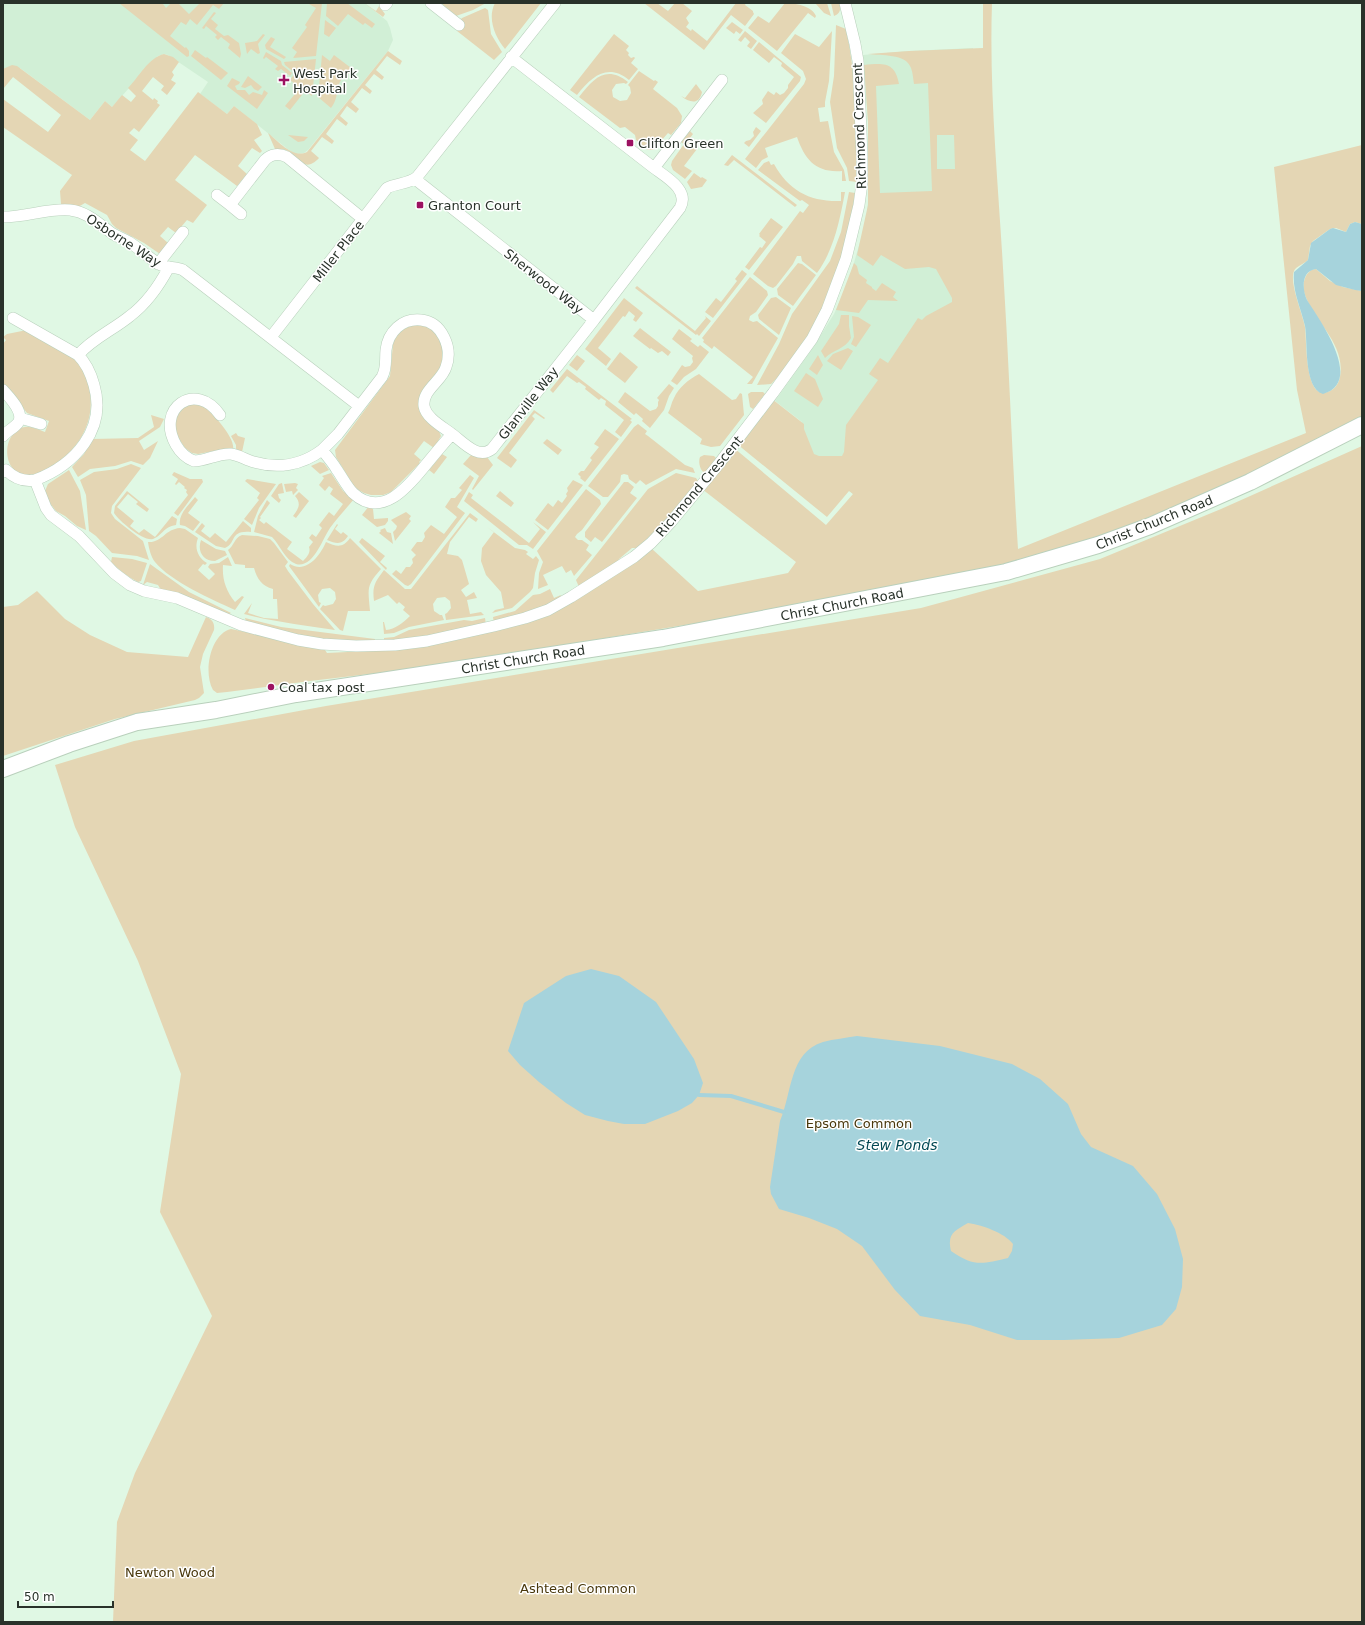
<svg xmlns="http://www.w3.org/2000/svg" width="1365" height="1625" font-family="'DejaVu Sans',sans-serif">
<rect width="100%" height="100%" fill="#e0f8e4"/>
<!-- built -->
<path fill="#d1efd6" d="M3,3H365L387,21L390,28L393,40L388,51L308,150L304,153L296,154L290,151L234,106L227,114L200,94L208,82L168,55L164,54L158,56L112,107L105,101L90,120L20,68L3,89Z
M973,48L986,358L867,506L797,446L802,422L775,401L812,349L834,314L849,280L862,235L867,213L869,187L868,122L863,55L909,51Z"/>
<!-- green -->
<path fill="#e4d6b4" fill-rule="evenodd" d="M119,3H164L163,4L166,8L171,3H178L189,14L200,3L202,4L203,3H224L219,9L213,5L197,25L190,19L186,25L181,22L170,36L185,48L186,47L189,51V56L187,57Z
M310,3H322L316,56L293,58L297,52L292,48L307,27L305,25L316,8L309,4Z
M327,3H347L375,24L372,28L365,23L363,25L348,14L338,26L326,16Z
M364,3L376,11L379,6L385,14L383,17Z
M441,3H486L473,10L456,16Z
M495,3H541L505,49C495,37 487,18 495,3Z
M644,3H657L668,11L675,3H682L692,11L686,18L689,23L686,27L691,31L692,29L707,41L736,3H746L745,5L753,11V12L754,14L745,26L731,15L704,50Z
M785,3C795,3 812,6 816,16L815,18L808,13L777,51L748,28L758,16L769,23Z
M815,3H827L831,16L824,13Z
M831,3H840C841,9 840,14 834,16Z
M983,3H992C989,91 998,180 1003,268C1009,362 1012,456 1018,549L1306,433L1297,390L1274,167L1362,145V224L1355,222L1350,224L1346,232L1336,228L1330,229L1313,241L1310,246L1308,260C1304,264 1296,266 1294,271C1289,283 1303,315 1305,327C1307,340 1304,404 1330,391C1335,389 1339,383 1340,377C1346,344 1315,323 1305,295C1303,290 1303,283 1305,278C1307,273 1311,269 1316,269L1330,281L1343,287L1362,291V418L1207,495L1107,535L1019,562L783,609L587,641L497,659L310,681L227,692L217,693L213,690C203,673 210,634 231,629L323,647L327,653L389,650L526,621L651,548L698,591L788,573L796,562L702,489L734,448L826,525L853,494L849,491L827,517L737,444L772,399L804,424V429L814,454L819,456H842L844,452L846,425L878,380L869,374L880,358L888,363L918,318L922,320L926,316L952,302V298L936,269L929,267L905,269L881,255L873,266L857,255L868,205V122L864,65C884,63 895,62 899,84L876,86L880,193L932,191L928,83L914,84C913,79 913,73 911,68C906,53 881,56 868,54L909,51L983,48ZM937,135H954L955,169H937Z
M485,8L488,10L491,34L502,52L494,60L457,31L463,22L460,20L462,18Z
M214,12L216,13L211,19L218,25L215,29L224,36L228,35L239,43L241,54L240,58L228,48L230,44L221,37L218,40L215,37L217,35L206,26L204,29L202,28Z
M325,20L336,28L329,37L324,34Z
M732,22L743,30L740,34L736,31L734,34L726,28Z
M836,25L846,29C857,79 857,130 857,182L849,181L847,168L837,148L830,102L834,76Z
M745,31L757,41L751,49L747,46L750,42L745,37L741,42L738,40Z
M832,31L829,81L825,102V107L818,108L820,122L828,121L834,152L844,170L846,181H842V171C816,173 805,160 797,137L765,148L768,157L762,160L756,168L745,159L804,84L806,79L803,71L781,53L795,34L819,47Z
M263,34L265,35L258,44L260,53L258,54L251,49L247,54L245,43L257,41Z
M614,34L629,46L626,50L629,53L628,55L631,58L634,57L635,58L631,63L638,69L629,80C608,63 592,76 577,95L570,90Z
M271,37L275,39L270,47L286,57L284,59L266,49L265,45Z
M759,42L801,77L800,81L766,123L753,113L763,104L762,100L768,91L774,95L776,92L780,95L784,93L788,88V85L794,77L781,66L782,63L774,57L769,63L753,50Z
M195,50L206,58L207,57L228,73L221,80L191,56Z
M388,51L402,61L400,65L387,56L376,70L384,77L382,80L374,74L365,85L372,91L370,94L362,88L351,102L359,109L356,113L347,106L340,116L348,123L346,126L337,119L326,134L334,141L332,144L322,137L311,151L319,158C305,173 300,159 288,151C284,149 279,149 275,149L268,133C278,141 293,159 307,152Z
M266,52L281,61L282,65L292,73L290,76L281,69L278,71L275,69L278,66L266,57L264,59L263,58Z
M164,54L173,57L179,62L172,72L174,75L171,80L176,83L167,95L161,90L164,86L153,77L142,91L153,100L154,98L158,101L157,103L160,105L139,132L134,128L129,133L138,140L130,150L145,161L198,92L227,114L234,106L257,124L262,135L254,140L262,151L260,153L252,148L238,166L247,174L237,186L195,155L175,180L207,205L193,223L187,220L176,233L168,227L160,236L168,243L160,254L144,243L116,228L112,224L107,215L85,203L78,207L61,204L60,191L72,175L3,127V99L48,132L61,115L13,77L3,89V69L12,65L17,66L90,120L105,101L112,107L122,95L131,102L136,96L128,88C138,78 149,57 164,54Z
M322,55L330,61L334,55L355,71C330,80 343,93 331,108L318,97Z
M316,59L312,96L305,91L290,110L285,106L300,88L290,80L295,73L285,65L284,62Z
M639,71L654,81L655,80L658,82L653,89L677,108L682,116L681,123L671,135L668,133L653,150H648L636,140L635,135L625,127L620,128L579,97C594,78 606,65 628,82L626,84L624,83L616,84L612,90L613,97L620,101L627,100L631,93L630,87L628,85Z
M248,76L262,87L258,91L254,89L251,85L245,88L241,87Z
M232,78L240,82L239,84L235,86L237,90H245L249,95L253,92L262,95L264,90L268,93L257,109L227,86Z
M696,84L702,92C699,106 689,102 681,96L685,98Z
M756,127L761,131L749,147L744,143L746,141L750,140L754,136L753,132Z
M690,131L693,134L690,138L696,142L693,146L697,149L684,166L692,171L685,179L673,170L671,165L672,161L684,144L681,142Z
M288,135L308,137L304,141L298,142Z
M732,155L797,205L795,207L734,160L728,166L724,165Z
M769,161L771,165L774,164C789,191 810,202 841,201V192H845C840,219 834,250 817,273L802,261L801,256H797L793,264L776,286L773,288L768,286L753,274L800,211L803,213L809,205L802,200L800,201L758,170L764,163Z
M694,173L701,178L702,177L707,180L702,187L691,189L687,182Z
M849,192L855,193C850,241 834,293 809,334C800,350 788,364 777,378L771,384L757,385L779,344L792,314L830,261L841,232Z
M771,218L783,227L749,270L745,267L760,247L762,248L766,242L759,236L760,235L759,234Z
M798,263L802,264L816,275L793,306L778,295L777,289Z
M854,263L857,266L859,274L867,280L866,283L872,287V288L876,291L882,283L896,292L893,297L898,301L868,300L859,313L836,310Z
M742,270L747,274L713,318L705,312L716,298L721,302L737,281L735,279Z
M750,277L767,291L768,295L756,312L750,316L749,320L753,322L757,321L778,338L752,384H747L753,377L714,346L712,349L703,342L704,340L702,338Z
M637,286L695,331L706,318L705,316L711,321L699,336L697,334L696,335L635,288Z
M776,297L791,308L779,335L759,319L758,315L771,298Z
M624,298L643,313L636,322L633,320L635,316L629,311L625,317L623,316L598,348L611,359L606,366L585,349Z
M841,315H849V326L851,338C845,349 833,350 825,358L821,351L839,324Z
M852,316L858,317L871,325L856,347L851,344L854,337Z
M413,325H424L437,333L442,345V365L423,392L441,436L434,448L424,441L414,454L421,460L419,462L420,463L391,492L383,495H371L364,493L355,488L336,457L335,450L390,376L393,344L396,336L405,328Z
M640,328L671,352L668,356L662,351L658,353L651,348L650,349L633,336Z
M679,329L692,339L690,341L698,347L700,345L709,352L696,369L684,377L677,385L671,381L682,365L685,367L690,366L693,362L692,358L693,356L672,339Z
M27,330C39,337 71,353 78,362C84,369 87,379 89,387C96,418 82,445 57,463C50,468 41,474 33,475C8,480 0,448 14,433C18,430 21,427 25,427C31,426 39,430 45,432L49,421L27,413L5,385L3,386V344L6,340L3,337L7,334Z
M848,348L853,351L841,370L827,361L833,354Z
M620,352L638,367L625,383L607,369Z
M577,355L585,361L577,371L569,365Z
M818,355L823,365L817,375L809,369Z
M567,369L632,419L630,420L632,422L621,437L615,432L624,420L605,405L606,401L601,398L599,400L585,389L586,387L579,382L577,383L567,376L553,393L550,390Z
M806,373L815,379L823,399L818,407L794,391Z
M699,374L732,400L736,399L740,393L742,394L744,415L720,446L711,447L700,444L702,439L668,413C671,408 671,403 674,398C679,387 688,380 699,374Z
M669,384L674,388L669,396L664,410L650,428L642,421L643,419L636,413L634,415L618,402L625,392L650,411L656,409L658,406V402L659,400L657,398Z
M751,392H763L765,394L753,409L750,407L748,394Z
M190,404L204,406C213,414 236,438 233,450H219L198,454L192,453L185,448L176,434V417L184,407H185Z
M534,410L545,418L544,419L535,413L532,416L535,419L534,420L509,453L517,460L511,468L497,458Z
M151,415L164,419L160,427L139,441L144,450L158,441L150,458L143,465L131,461L115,466L90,469L78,477L72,467L84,454L92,439L138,438L154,427Z
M638,424L647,431L645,434L648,436L685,465L693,468L695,473L676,469L646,485L640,480L636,484L629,479L628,475L624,474L621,475L620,482L608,497H603L588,486L634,427Z
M605,429L619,439L585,482L580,478L581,477L578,474L581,471H584L592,460L590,458L599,447L594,444Z
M236,433L238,436L245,438L242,452L236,451V445L231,436Z
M547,439L562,450L558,455L543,443Z
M1362,446V1622H113L117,1522L135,1473L212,1316L160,1212L181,1074L138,961L75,827L55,765L134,741L326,706L921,608L1100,559L1221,509Z
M442,454L447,457L434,474L429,470Z
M471,455L478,457H487L493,465L473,490L472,489L479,476L463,464Z
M704,455L714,456L716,458L705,473C700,471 698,462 700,457Z
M320,462L324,463L329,470L320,474L311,466Z
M131,464L141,468L112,506L111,513L115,519L143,541L149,560L137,556L112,553L96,536L89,531L86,495L80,480L94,472L117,469Z
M69,470L80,491L86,530L77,526L65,516L56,511L49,502L45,491L48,484Z
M174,472L190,479H202L203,482L178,516L174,513L188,495L186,492L187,490L184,488L185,487L179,482L176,485L175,484L178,479L172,475Z
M331,473L343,491L354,499C346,509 337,518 330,528C323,538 313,569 296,564C285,560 280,545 272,537L254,532L258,516L267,500L270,503L260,517L261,518L259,520L264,524L266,522L292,542L287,549L303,561C307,557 311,553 309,547L313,542L309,538L312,534L316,537L322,528L319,525L329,512L334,516L343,504L330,494L333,489L329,486L325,491L319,485L324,478L322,476Z
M676,473L696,478L698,481L663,525L638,548H632L619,559L616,566L579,587L576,580L648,489Z
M470,475L474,478L457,507L465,513L411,584L408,586L405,585L392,574L396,570L401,574L406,567H410L413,563L412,559L416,555L411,550L417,542H422L425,537L424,533L431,525L444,534L457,517L445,507L451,498H455L462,490L459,488Z
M247,479L276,484L259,508L252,525L244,519L259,500L257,498L260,493L245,481Z
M573,480L583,485L548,530L535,520L548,503L553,507L558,500L562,503L567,496L566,494L568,491L567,488Z
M624,482H628L634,487L630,493L637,498L602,542L595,537L591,542L585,537V532Z
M282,483L284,493L278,494L279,498L281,500L279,503L271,496L279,484Z
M295,483L298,484L296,488L298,490L293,495L292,491L286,492L284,484Z
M586,489L600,500L601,504L582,530L577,534L575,537L578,540H582L589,545L586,550L592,555L574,576L571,570L566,573L562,566L543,575L548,585L538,589L539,573L543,562L537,551Z
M127,491L149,509L147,512L136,504L138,502L128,494L117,507L134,521L130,526L139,533L144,529L155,537L172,516L177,519L176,525C163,527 162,536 153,539C144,542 119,521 114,513L115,506Z
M500,491L514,503L511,507L496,496Z
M299,492L309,501L296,518L293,516C298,509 302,504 295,496Z
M469,492L473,495L471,498L529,543L540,529L533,522L546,532L533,549L527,545H519L464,501Z
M195,497L198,500L188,513L200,522L193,531L185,526L180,525C178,514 189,505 195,497Z
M369,506L373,509L374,519L388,518V521L385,525L377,527L362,515Z
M406,512L411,516L409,519L411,521L395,541L393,532L396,529L397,526L391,520Z
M470,513L478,519L476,522L469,517L450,542L447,554L458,556L462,560L469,584L461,590L466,597L474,592L477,598L467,600L470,614L481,612L484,615C471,617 459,618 446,620L445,614L447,613L451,608L450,601L445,597L437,598L433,604L434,611L440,615H442L444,620L409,627L394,633L384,634L383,622H384L386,630C395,629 403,623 410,616L403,610L405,607L399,602L397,604L388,595L374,601C372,586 375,582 384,570L405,589H411Z
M243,521L251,528V532C229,530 237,543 225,548L216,546L195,532L202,523L205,526L201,531L210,538L215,533L226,542Z
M337,524L338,525L335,529L341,534L343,532L348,536C342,545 337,544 327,540Z
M487,527L515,548L525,550L528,552L526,554L533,559L536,556L539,560L535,573L533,588L530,592L512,608L492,613L495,610L504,608L501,592L486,575L481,561L482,548L494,532Z
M180,528L185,529L198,538C194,548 198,558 207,563L205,565L203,564L198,570L209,580L215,574L208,567L210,564L219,563L228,557L232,566L223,565C222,579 226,591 235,602L242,596L244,597L235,610C213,600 170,581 155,562C151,557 149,549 148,542C162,543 165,529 180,528Z
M385,528L387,532L391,533L393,544L379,533L381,531L380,530Z
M242,535L258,536L270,539L274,543L288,562L285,566L288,571L313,604L335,630C304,625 274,622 244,614L252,603L248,613L264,618L278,619L277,599H273V589C262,586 257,579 254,568H245V565L235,564L228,550C234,546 234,538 242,535Z
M350,538L381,569C366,586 368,588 370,611H348L343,631L340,630L320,609L323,605L325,606L333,604L336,599L335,592L330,588L322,589L318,595L319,602L321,603L319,607L289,566L290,564C306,574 320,556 326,542C337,547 343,548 350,538Z
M362,538L385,556L380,562L387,568L386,570L359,542Z
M201,540L216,549L225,551L227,555L215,561C203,561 197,551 201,540Z
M112,557L132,559L147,563L141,581L138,582C128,577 119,570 111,562Z
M150,564L189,592L231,613L228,615L161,590L158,585L147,582L143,585Z
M550,589L554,598L561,595L559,601L494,624L493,617L515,611L533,595L540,594Z
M37,591L65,619L90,635L127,652L188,657L206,617C212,619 215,623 214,630L203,654L200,667L204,693L199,698L195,700L115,719L3,756V607L18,605Z
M245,618L281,627L375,639V642L330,640L296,635L246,622Z
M485,618L486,625L464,630L384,642V638L394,637L409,630L464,620L472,621Z"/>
<!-- water -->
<path fill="#a6d3dc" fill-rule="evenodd" d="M1355,222L1362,224V291L1355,290L1336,285L1316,269C1301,271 1302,289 1307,300C1319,319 1365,382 1323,394C1303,388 1308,341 1305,326C1301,308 1292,291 1294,272L1308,260L1311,243L1330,229L1333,228L1346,232L1350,224Z
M591,969L619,976L656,1002L694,1059L703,1083L699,1095L692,1103L678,1111L645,1124H624L608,1121L585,1115L566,1103L539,1082L520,1065L508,1051L524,1003L566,976Z
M857,1036L940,1046L1012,1064L1040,1079L1068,1104L1081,1134L1091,1147L1133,1166L1157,1194L1175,1229L1183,1259L1182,1287L1176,1309L1162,1325L1119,1338L1064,1340H1017L970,1325L920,1316L895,1290L862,1246L837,1229L809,1218L779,1209L771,1194L770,1187L780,1121C792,1094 789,1052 823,1042C834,1039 846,1038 857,1036ZM968,1223C982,1225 1005,1233 1013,1244L1012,1251L1008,1258C982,1264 974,1267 951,1251C947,1234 954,1231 968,1223Z"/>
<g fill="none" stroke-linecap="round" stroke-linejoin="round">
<!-- stream -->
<path stroke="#a6d3dc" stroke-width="4" d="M699,1095L731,1096L784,1112"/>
<defs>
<path id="minor" d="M431,3L459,25
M385,5L387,3
M654,168L722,80
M415,179L594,320L680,208C690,190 666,177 654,168L511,57
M217,195L230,205L265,160C271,154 279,153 287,157L363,219
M230,205L241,214
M3,217C26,217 48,208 70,210C88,212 99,224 113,234C118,237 124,239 129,242C140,249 149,258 159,264C167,269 175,266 183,270L359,406
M158,264L183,232
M169,267C160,284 146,304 130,316C113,330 93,338 78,355C86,363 91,374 94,385C107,429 75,465 35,480L46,508L51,515L79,536L114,573L130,585L144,591L177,598L241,625L298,640L322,644L356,646L395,645L427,641L494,626L525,618L548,610L571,597L634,557L651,543L671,522L718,465L773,393L812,339L827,310L846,259L859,205L862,183V156L858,61L855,44L845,3
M13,318L78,355
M271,337L387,188C396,183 409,184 417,177L555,3
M3,390C10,398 25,413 18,423C14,428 7,431 3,436
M220,415C196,380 155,408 176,445C180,452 186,458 194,461C206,461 218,453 231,454C239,455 246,460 254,462C278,469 302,465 322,450C328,457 333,463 337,470C342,477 347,487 353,493C381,519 407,488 424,467C433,456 442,445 452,434C463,442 478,460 492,449L594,320
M20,418L41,424
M322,450L338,434L382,377C387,368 385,360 386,350C388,332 402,318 421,320C442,322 453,348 446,367C442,381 422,390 424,406C426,418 443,427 452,434
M3,472L6,470C14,478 24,482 35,480"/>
<path id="secondary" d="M3,769L69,744L137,722L216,710L296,694L663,638L1006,572L1098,545L1150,526L1250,482L1362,425"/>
</defs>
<!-- minor casing -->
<use href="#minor" stroke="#b9d0bc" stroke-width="12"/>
<!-- secondary casing -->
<use href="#secondary" stroke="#b9d0bc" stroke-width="18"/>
<!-- minor -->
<use href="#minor" stroke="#fff" stroke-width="11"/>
<!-- secondary -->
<use href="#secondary" stroke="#fff" stroke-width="16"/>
</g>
<!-- markers -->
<g fill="#9c1261" stroke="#fff" stroke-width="1.5">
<path d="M282 74h4v4h4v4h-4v4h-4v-4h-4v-4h4z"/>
<rect x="626" y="139" width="8" height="8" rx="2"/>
<rect x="416" y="201" width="8" height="8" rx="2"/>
<circle cx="271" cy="687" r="4"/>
</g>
<g text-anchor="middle" stroke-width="3" stroke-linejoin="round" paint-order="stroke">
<!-- poi labels -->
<g font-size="13" fill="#29322a" stroke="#fff" text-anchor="start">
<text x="293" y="78">West Park<tspan x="293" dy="15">Hospital</tspan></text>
<text x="638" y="148">Clifton Green</text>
<text x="428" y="210">Granton Court</text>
<text x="279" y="692">Coal tax post</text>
</g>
<!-- street labels -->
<g font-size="13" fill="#29322a" stroke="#fff">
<text transform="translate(859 126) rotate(-92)" y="5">Richmond Crescent</text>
<text transform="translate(124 240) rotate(33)" y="5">Osborne Way</text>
<text transform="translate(338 251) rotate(-52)" y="5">Miller Place</text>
<text transform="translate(544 281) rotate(38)" y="5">Sherwood Way</text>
<text transform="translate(528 403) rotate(-52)" y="5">Glanville Way</text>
<text transform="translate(699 486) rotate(-50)" y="5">Richmond Crescent</text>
<text transform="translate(1154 522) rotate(-22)" y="5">Christ Church Road</text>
<text transform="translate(842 604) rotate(-11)" y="5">Christ Church Road</text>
<text transform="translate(523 659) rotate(-9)" y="5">Christ Church Road</text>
</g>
<!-- park labels -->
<g font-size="13" fill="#49380c" stroke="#fff">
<text x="859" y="1128">Epsom Common</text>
<text x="170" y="1577">Newton Wood</text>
<text x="578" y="1593">Ashtead Common</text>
</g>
<!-- water labels -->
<g font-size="14" font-style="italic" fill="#034853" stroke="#fff">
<text x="897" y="1150">Stew Ponds</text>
</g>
</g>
<!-- border -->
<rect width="1365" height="1625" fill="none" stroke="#29322a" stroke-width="8"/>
<!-- scale -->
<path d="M18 1601v6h95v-6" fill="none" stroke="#29322a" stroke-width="2"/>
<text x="24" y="1601" font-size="12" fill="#29322a" stroke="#ffffff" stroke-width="3" paint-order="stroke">50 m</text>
</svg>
